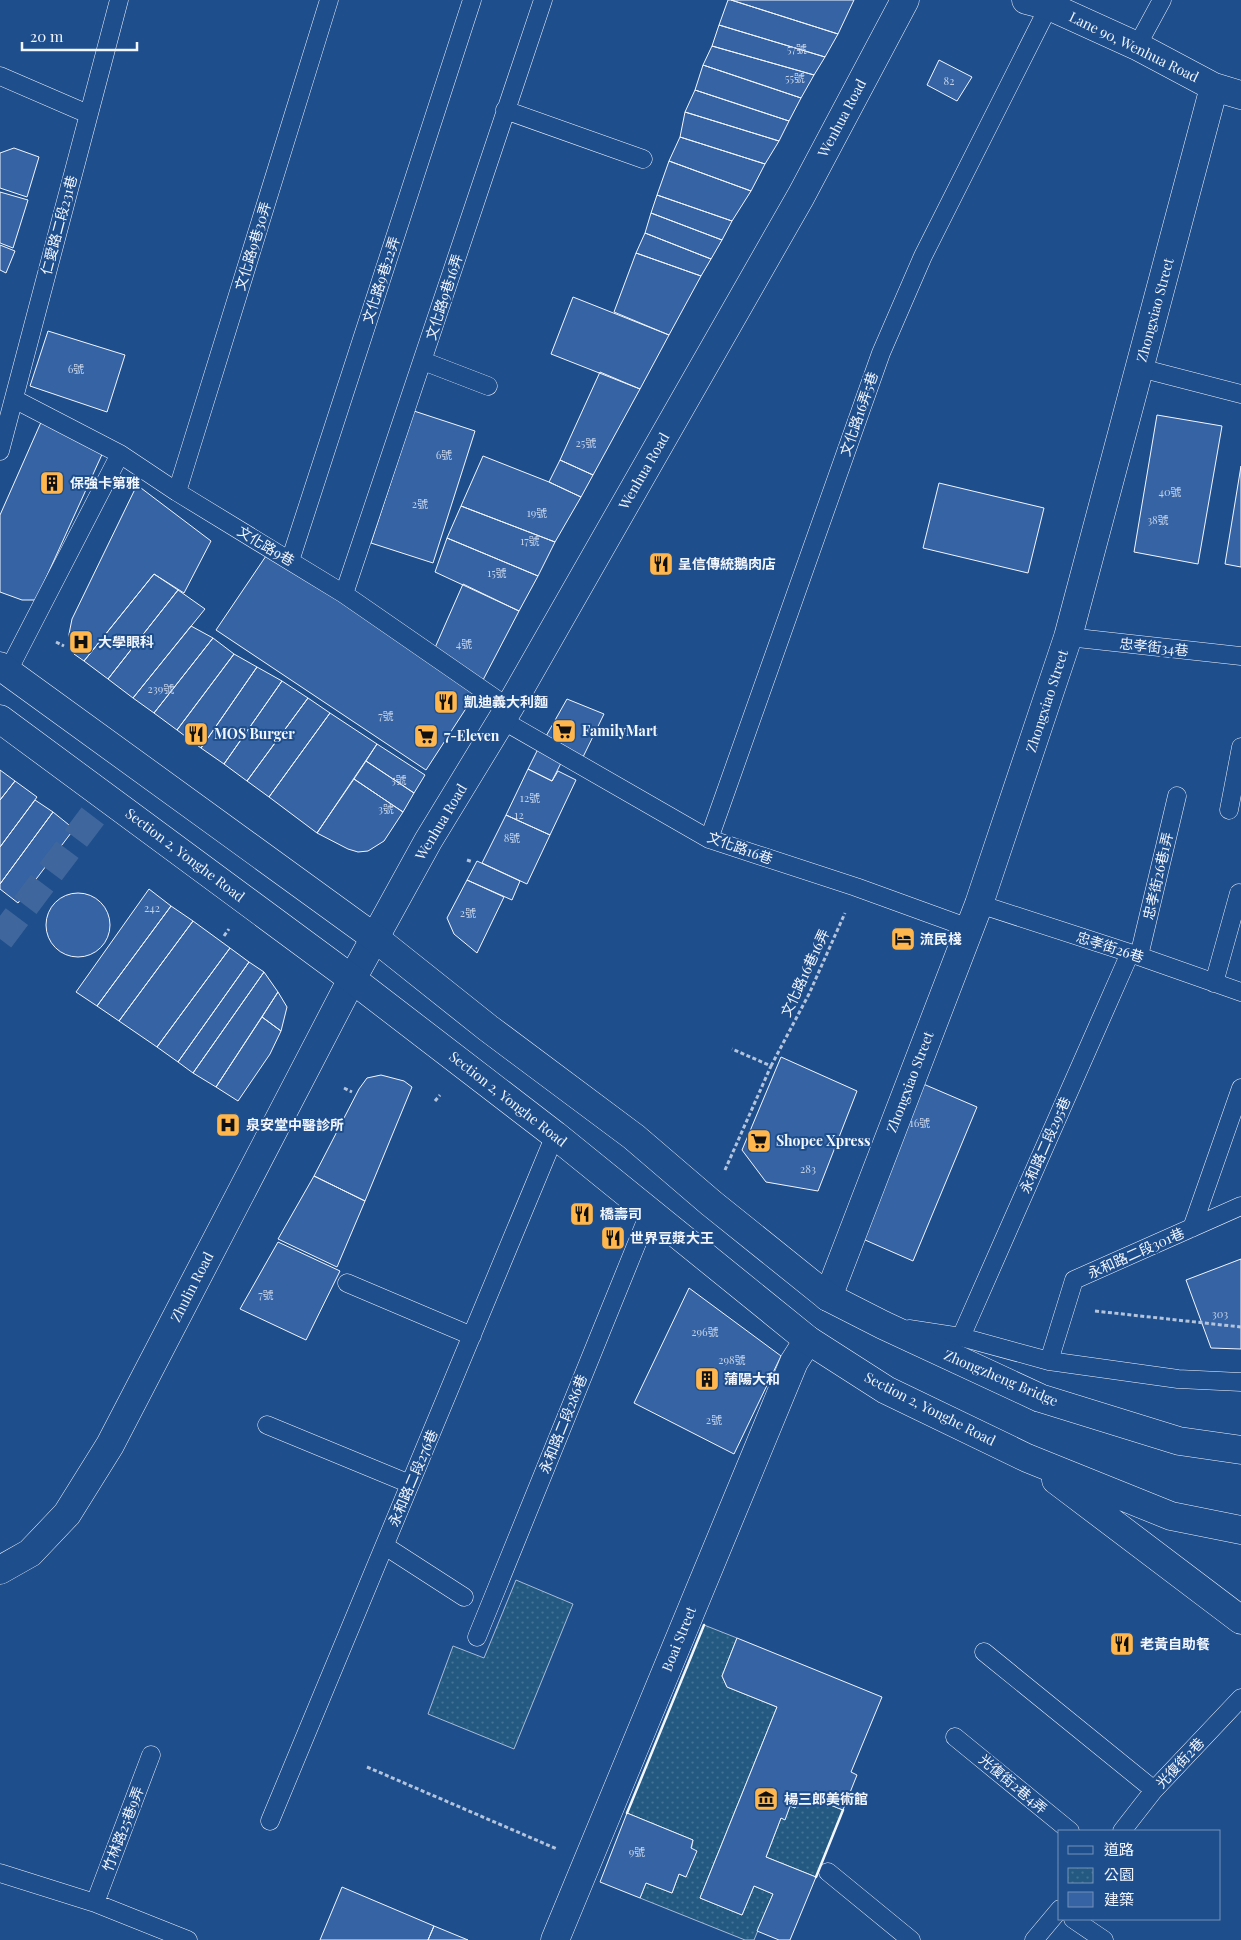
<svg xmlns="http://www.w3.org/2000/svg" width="1241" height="1940" font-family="'Playfair Display','Noto Sans TC',serif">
<defs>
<pattern id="park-dots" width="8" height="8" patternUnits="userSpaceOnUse" patternTransform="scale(1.25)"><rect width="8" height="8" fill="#245a82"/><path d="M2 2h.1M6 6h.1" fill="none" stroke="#447295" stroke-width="1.8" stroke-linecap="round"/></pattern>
</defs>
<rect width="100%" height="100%" fill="#1f4e8c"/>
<!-- park -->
<path fill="url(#park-dots)" stroke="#a8bbd7" d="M516,1580L573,1604L514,1749L428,1714L453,1646L484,1658Z
M704,1625L737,1638L722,1676L727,1687L777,1707L700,1898L742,1915L754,1886L773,1894L754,1940H745L640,1898L646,1883L672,1893L679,1874L686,1877L693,1840L627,1813Z
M805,1795L843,1810L816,1877L766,1857L781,1818L785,1819L790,1806L795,1808L798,1799L802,1801Z"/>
<!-- building -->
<path fill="#3563a3" stroke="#f2f6ff" d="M728,0H731L838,34L825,57L719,25Z
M731,0H854L838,34Z
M719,25L825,57L814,75L712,46Z
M712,46L814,75L801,98L703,65Z
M939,60L972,77L957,101L927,85Z
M703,65L801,98L789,121L695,90Z
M695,90L789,121L779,141L685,112Z
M685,112L779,141L765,164L680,137Z
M680,137L765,164L751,191L669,161Z
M14,148L39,157L27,197L0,188V153Z
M669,161L751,191L732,221L657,195Z
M0,192L28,200L13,248L0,243Z
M657,195L732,221L722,240L651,213Z
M651,213L722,240L711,259L645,233Z
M645,233L711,259L701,276L636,253Z
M0,245L15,251L6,273L0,270Z
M636,253L701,276L669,335L614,312Z
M573,297L669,335L640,389L551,354Z
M48,331L125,355L107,412L30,386Z
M600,372L640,389L593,475L560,460Z
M414,411L475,431L433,563L371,543Z
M1157,415L1222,426L1198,564L1134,552Z
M42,420L104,450L36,600H22L0,592V515Z
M483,456L549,482L581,497L555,542L461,506Z
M560,460L593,475L581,497L549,482Z
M1241,466V567L1225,564Z
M939,483L1044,508L1028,573L923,548Z
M137,485L211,541L184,593L154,574L84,661L74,654L71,647L69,634L72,619Z
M461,506L555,542L538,576L447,538Z
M447,538L538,576L519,611L435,572Z
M268,553L478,690L426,770L216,630Z
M154,574L178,590L108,679L84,661Z
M463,584L519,611L483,680L434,650Z
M178,590L205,609L133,698L108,679Z
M191,626L213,638L154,713L133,698Z
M213,638L234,654L177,730L154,713Z
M234,654L257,667L201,748L177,730Z
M257,667L282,681L224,764L201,748Z
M282,681L308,698L247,781L224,764Z
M308,698L330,713L269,797L247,781Z
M567,699L604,714L582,759L545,738Z
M330,713L377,744L317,833L269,797Z
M377,744L425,775L414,793L366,761Z
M540,745L564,757L552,781L528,769Z
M366,761L414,793L403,812L354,779Z
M528,769L552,781L558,771L576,780L550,835L506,815Z
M0,770L15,781L0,800Z
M354,779L403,812L384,841L368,851L358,852L348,849L317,833Z
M15,781L37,797L0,847V800Z
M35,800L53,812L0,884V847Z
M53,812L74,829L18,903L0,889V884Z
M506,815L550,835L527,884L482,863Z
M477,861L520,881L512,900L467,880Z
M467,880L504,897L477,953L454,934L447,918Z
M149,889L171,906L97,1006L76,992Z
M46 925a32 32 0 1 1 64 0a32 32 0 1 1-64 0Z
M171,906L193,921L119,1021L97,1006Z
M193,921L230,948L157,1047L119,1021Z
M230,948L249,962L178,1062L157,1047Z
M249,962L264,972L193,1073L178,1062Z
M264,972L278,992L216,1087L193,1073Z
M278,992L287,1007L281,1031L262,1017Z
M262,1017L281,1031L270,1054L238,1101L216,1087Z
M781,1057L857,1091L818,1191L766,1182L742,1150Z
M381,1075L404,1081L412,1087L365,1201L314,1176L359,1089L367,1078Z
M921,1083L977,1107L913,1261L856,1236Z
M314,1176L365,1201L337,1267L278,1239Z
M278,1242L340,1271L306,1340L240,1309Z
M1241,1259V1349L1211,1348L1186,1280Z
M689,1288L781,1356L734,1454L634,1403Z
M737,1638L882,1697L851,1772L857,1775L843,1810L805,1795L802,1801L798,1799L795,1808L790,1806L785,1820L781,1818L766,1857L816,1877L790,1940H779L757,1931L773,1894L754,1886L742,1915L700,1898L777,1707L727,1687L722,1676Z
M627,1813L693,1840L691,1848L697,1851L686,1877L679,1874L672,1893L646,1883L640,1898L600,1882Z
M342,1887L434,1926L428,1940H320Z
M434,1926L468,1940H428Z"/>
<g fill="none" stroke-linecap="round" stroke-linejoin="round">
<!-- street-tunnel -->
<path stroke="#3f679d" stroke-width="28" stroke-dasharray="28 14" stroke-linecap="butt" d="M0,939L107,797"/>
<defs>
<path id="lane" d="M1137,46L1162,0
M0,76L88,114
M505,110L643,159
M423,361L488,386
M1140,368L1241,394
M14,399L120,454L177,492L344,594L509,708
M0,451L119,0
M177,492L329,0
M290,561L472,0
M344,594L543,0
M1068,637L1241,656
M8,671L120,454
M502,720L709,839L856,887L969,928
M1229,810L1241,747
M709,839L881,353L923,256L1049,6
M979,904L1130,953L1241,992
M1139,956L1177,796
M1214,983L1239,893
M1192,1228L1241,1088
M347,1283L472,1336
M909,1329L961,1337L1049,1361L1178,1379L1241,1382
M961,1337L1130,953
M1049,1361L1074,1280L1241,1206
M267,1425L410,1484
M385,1546L464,1597
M477,1637L650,1211
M984,1652L1154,1790
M955,1737L1070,1831
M270,1821L555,1135
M1122,1831L1154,1790L1241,1698
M828,1872L911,1940
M0,1873L95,1903L151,1755
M95,1903L188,1940
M1073,1919L1104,1940
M1034,1940L1060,1909"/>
<path id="street" d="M1026,0L1049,6L1137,46L1214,87L1241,95
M828,1297L979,904L1068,637L1214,87
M0,1570L30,1553L67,1514L110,1445L352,979L428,841L509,708L801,196L905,0
M555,1940L794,1362L808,1340"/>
<path id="secondary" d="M0,666L375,938L488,1028L634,1137L711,1203L828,1297L883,1325L1040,1398L1179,1441L1241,1450
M0,719L352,979L555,1135L808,1340L886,1390L1027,1458L1171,1516L1241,1530
M1056,1480L1241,1620"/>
</defs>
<!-- lane casing -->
<use href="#lane" stroke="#f2f6ff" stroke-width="19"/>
<!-- street casing -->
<use href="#street" stroke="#f2f6ff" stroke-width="29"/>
<!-- secondary casing -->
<use href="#secondary" stroke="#f2f6ff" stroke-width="29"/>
<!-- path -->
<path stroke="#b3c4dc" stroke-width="3" stroke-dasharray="4 2.5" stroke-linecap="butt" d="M56,642L64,646
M467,860L473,862
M224,936L229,929
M771,1066L809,994L845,913
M344,1088L352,1092
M435,1101L440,1095
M725,1170L771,1066L732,1049
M1095,1311L1241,1327
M367,1767L557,1849"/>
<!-- lane -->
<use href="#lane" stroke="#1f4e8c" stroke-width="18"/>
<!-- street -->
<use href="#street" stroke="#1f4e8c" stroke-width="28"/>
<!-- secondary -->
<use href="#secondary" stroke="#1f4e8c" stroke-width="28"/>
<!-- wall -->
<path stroke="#f2f6ff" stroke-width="2.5" d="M627,1813L704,1625
M816,1877L843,1810"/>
</g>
<!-- icons -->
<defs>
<symbol id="building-square" viewBox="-11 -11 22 22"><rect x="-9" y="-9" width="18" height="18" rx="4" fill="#ffb74d" stroke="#1f4e8c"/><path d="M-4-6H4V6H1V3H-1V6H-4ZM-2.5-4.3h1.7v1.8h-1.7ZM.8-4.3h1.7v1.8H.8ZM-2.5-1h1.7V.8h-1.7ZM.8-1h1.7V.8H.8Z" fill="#111"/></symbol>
<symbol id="restaurant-square" viewBox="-11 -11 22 22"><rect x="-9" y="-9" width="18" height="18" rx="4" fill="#ffb74d" stroke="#1f4e8c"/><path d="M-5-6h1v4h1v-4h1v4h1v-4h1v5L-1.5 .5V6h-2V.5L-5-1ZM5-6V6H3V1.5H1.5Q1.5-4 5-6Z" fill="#111"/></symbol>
<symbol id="hospital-square" viewBox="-11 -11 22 22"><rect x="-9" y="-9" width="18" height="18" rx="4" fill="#ffb74d" stroke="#1f4e8c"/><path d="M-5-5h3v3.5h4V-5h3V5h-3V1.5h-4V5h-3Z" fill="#111"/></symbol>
<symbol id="supermarket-square" viewBox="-11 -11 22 22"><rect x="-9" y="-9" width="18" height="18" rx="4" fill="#ffb74d" stroke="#1f4e8c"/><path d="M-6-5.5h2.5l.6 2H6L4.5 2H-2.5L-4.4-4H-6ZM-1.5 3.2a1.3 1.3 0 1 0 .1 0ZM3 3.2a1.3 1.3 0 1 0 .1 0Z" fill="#111"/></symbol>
<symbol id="hotel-square" viewBox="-11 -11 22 22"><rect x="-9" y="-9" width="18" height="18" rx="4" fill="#ffb74d" stroke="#1f4e8c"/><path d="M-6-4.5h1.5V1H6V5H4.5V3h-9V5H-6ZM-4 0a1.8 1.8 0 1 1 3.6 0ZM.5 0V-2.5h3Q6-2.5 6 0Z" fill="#111"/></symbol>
<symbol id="museum-square" viewBox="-11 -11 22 22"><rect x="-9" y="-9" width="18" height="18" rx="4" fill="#ffb74d" stroke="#1f4e8c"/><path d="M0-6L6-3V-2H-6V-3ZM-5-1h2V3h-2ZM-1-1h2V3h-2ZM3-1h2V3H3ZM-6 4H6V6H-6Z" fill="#111"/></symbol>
</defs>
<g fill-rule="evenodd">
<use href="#building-square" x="38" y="469" width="28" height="28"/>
<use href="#restaurant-square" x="647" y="550" width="28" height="28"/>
<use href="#hospital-square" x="67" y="628" width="28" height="28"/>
<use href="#restaurant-square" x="432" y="688" width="28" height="28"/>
<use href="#supermarket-square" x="550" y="717" width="28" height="28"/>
<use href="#restaurant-square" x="182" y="720" width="28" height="28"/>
<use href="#supermarket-square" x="412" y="722" width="28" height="28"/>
<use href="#hotel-square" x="889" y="925" width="28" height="28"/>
<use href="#hospital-square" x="214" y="1111" width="28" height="28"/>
<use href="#supermarket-square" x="745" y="1127" width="28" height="28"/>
<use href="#restaurant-square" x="568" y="1200" width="28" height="28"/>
<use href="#restaurant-square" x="599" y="1224" width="28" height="28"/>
<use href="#building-square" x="693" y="1365" width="28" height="28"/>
<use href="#restaurant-square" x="1108" y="1630" width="28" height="28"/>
<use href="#museum-square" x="752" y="1785" width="28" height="28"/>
</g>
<g text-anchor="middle" stroke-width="4" stroke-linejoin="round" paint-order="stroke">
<!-- number labels -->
<g font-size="11" fill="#c3d1e8">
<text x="797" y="53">57號</text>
<text x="795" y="82">55號</text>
<text x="949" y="85">82</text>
<text x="76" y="373">6號</text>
<text x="586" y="447">25號</text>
<text x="444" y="459">6號</text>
<text x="1170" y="496">40號</text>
<text x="420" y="508">2號</text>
<text x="537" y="517">19號</text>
<text x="1158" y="524">38號</text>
<text x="530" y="545">17號</text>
<text x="497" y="577">15號</text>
<text x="464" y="648">4號</text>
<text x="161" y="693">239號</text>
<text x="386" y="720">7號</text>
<text x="399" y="784">5號</text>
<text x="530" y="802">12號</text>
<text x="386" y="813">3號</text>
<text x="519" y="819">12</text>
<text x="512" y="842">8號</text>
<text x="152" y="912">242</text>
<text x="468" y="917">2號</text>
<text x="920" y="1127">16號</text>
<text x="808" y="1173">283</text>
<text x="266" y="1299">7號</text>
<text x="1220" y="1318">303</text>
<text x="705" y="1336">296號</text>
<text x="732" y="1364">298號</text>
<text x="714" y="1424">2號</text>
<text x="637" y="1856">9號</text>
</g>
<!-- street labels -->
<g font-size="14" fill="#f2f6ff" stroke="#1f4e8c">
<text transform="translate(1134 47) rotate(26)" y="5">Lane 90, Wenhua Road</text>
<text transform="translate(842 118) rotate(-62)" y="5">Wenhua Road</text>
<text transform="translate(59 225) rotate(-75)" y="5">仁愛路二段231巷</text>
<text transform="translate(253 246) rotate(-73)" y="5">文化路9巷30弄</text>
<text transform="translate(381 280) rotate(-72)" y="5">文化路9巷22弄</text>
<text transform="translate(444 297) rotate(-72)" y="5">文化路9巷16弄</text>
<text transform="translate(1155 310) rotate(-75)" y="5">Zhongxiao Street</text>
<text transform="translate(859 414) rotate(-71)" y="5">文化路16弄5巷</text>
<text transform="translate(644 471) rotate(-60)" y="5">Wenhua Road</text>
<text transform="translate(266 546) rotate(31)" y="5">文化路9巷</text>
<text transform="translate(1154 647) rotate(6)" y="5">忠孝街34巷</text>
<text transform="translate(1047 701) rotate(-72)" y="5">Zhongxiao Street</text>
<text transform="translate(441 822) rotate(-59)" y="5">Wenhua Road</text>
<text transform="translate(740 848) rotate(20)" y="5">文化路16巷</text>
<text transform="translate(185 855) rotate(37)" y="5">Section 2, Yonghe Road</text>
<text transform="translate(1158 876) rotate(-77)" y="5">忠孝街26巷1弄</text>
<text transform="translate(1110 947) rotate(18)" y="5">忠孝街26巷</text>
<text transform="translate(805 973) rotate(-65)" y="5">文化路16巷16弄</text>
<text transform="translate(910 1082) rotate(-69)" y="5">Zhongxiao Street</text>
<text transform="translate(508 1099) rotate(38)" y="5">Section 2, Yonghe Road</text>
<text transform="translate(1045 1145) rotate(-66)" y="5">永和路二段295巷</text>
<text transform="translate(1136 1253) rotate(-24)" y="5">永和路二段301巷</text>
<text transform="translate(192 1287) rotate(-63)" y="5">Zhulin Road</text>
<text transform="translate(1001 1378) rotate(23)" y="5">Zhongzheng Bridge</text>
<text transform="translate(930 1409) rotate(27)" y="5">Section 2, Yonghe Road</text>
<text transform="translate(563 1424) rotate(-68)" y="5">永和路二段286巷</text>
<text transform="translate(413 1478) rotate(-67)" y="5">永和路二段276巷</text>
<text transform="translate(679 1639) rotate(-68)" y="5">Boai Street</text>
<text transform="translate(1180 1763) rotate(-47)" y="5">光復街2巷</text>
<text transform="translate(1013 1784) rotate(40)" y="5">光復街2巷4弄</text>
<text transform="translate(123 1829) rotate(-69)" y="5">竹林路25巷9弄</text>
</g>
<!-- poi labels -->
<g font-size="14" font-weight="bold" fill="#f2f6ff" stroke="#1f4e8c" text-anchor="start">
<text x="70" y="488">保強卡第雅</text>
<text x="678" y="569">呈信傳統鵝肉店</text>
<text x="98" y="647">大學眼科</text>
<text x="464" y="707">凱迪義大利麵</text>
<text x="582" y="736">FamilyMart</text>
<text x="214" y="739">MOS Burger</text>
<text x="444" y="741">7-Eleven</text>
<text x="920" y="944">流民棧</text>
<text x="246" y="1130">泉安堂中醫診所</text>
<text x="776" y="1146">Shopee Xpress</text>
<text x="600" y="1219">橋壽司</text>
<text x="630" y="1243">世界豆漿大王</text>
<text x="724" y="1384">蒲陽大和</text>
<text x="1140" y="1649">老黃自助餐</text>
<text x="784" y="1804">楊三郎美術館</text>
</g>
</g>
<!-- legend -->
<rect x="1058" y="1830" width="162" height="90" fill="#1f4e8c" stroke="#7391ba"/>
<rect x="1068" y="1846" width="25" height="8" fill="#1f4e8c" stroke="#7391ba"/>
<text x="1104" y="1855" font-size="15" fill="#f2f6ff">道路</text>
<rect x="1068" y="1868" width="25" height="15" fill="url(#park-dots)" stroke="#7391ba"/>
<text x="1104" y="1880" font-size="15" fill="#f2f6ff">公園</text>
<rect x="1068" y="1892" width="25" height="15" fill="#3563a3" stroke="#7391ba"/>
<text x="1104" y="1905" font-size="15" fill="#f2f6ff">建築</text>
<!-- scale -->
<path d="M22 42v8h115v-8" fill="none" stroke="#f2f6ff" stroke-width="2.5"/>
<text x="30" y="42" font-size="15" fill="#f2f6ff" stroke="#1f4e8c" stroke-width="4" paint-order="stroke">20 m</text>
</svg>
